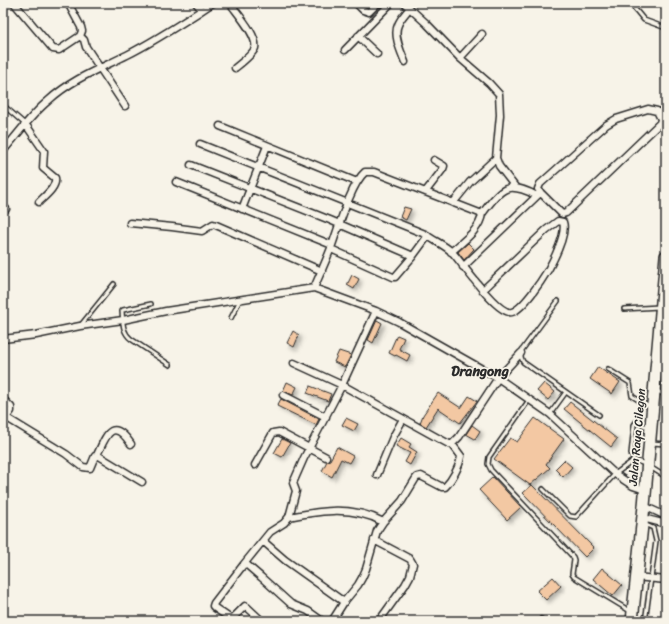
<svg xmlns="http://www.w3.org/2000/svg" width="669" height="624" font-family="Sriracha,sans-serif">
<defs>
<filter id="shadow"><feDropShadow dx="3" dy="3" stdDeviation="2" flood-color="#0004"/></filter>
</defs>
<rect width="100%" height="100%" fill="#f7f3e8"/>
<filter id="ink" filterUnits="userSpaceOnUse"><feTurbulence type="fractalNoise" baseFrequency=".025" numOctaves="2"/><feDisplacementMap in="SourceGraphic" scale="8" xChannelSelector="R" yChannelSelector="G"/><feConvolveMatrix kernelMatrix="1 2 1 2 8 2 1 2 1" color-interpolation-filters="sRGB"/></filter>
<g filter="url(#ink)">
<!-- building -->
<path fill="#f3c8a3" stroke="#2b2b2b" filter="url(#shadow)" d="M404,207L411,209L406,220L400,217Z
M468,243L474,249L464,260L458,252Z
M352,275L359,279L354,289L347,285Z
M377,320L382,323L373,343L368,340Z
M293,331L299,335L294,347L287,343Z
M397,335L404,338L399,349L410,355L407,361L396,355L395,356L389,353Z
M339,351L351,355L345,367L334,362Z
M598,367L620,382L612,394L590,379Z
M287,382L297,387L293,395L283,391Z
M544,383L555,392L548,400L537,391Z
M310,386L331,394L328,401L307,393Z
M438,393L461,408L469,396L477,401L460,423L438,408L426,427L420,423L423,415Z
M281,399L319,419L316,425L277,406Z
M570,402L617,439L611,447L564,409Z
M346,418L358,424L354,431L342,425Z
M535,418L564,439L546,464L550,468L530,485L494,459L510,438L517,442Z
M472,425L480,431L475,439L466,434Z
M401,438L411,444L409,447L417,452L410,465L405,462L410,453L396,446Z
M282,439L290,443L282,457L274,453Z
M337,447L353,456L349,463L341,459L332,477L322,471L327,461L330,460Z
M564,460L572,467L563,477L555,469Z
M493,477L521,507L507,520L479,490Z
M532,485L594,548L585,557L523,493Z
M602,568L622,585L613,596L593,579Z
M553,577L561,586L546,600L537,591Z"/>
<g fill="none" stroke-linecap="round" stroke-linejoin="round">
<defs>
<path id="lane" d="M630,3L644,20L666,28
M3,105L26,125
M558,301L522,350L521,357L523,362L599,415
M151,304L123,310L122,311C123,322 122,332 131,339L170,365
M624,309L659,307
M231,318L240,300
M81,325L114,284
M608,369L630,383L632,396L651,408
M656,390L665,395L666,394
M529,400L489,457L488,464L491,470L573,557L574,560L572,574L574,577L630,611
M550,414L566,392
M652,443L666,444
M645,464L634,460L631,454L634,425L636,422L649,428
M650,467L666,477
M543,489L570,516L576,517L615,474L634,460
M644,524L653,528L656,541L646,615L647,621
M541,619L545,621"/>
<path id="street" d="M14,3L53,49L59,50L80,36
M68,3L81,27L82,31L80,36L84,40L86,47L125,106
M196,3L202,10
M230,3C237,13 258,36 255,48C253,54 240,64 235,68
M356,3L363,10L369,12L378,3
M404,3L427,24L460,58L489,83L499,94L500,115L496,158L470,182L453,203
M358,36L377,54
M345,50L391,3
M460,58L482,34
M405,62C401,52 393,35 398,25C400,19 405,14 409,9
M648,109L657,111L661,119L660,123L566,213L563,214L561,213L541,193L538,189L540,184L606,125L616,119Z
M26,125L44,151L43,168L55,178C57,187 45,196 39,202
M220,126L357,182
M200,144L425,234C434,241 445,245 453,253C462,263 498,316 512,312C523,309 542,280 548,270C554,259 567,233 563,222L558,221L546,230L483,290
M3,151C18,134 31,115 48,101C72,79 99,69 127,55C157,40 185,21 213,3
M496,158L499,166L516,188
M191,165L330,220L413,256L427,237V235
M176,182L332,245
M426,191L443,169L444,166L434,160
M3,208L6,209
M242,209L267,146
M130,223L172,227L202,231L213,224L216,225L322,271
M331,249L393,277H395L413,256
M451,252C463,241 480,230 482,214
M463,267L539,194
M314,288C320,274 326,261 331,248C338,229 351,184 365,172H374L482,214C487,207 498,192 506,189C515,185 530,192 537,196
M3,339L36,335L80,326L123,320L166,311L314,288L376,311L399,322L498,378L550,414L615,474L633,486L645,490
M294,363L342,385L436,437L449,444H452L461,456C460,466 452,480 445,487H442L421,476L417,477L416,478L402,501L383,522L377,531L366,569L362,578L358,585L344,602L332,621
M283,395L326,417
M3,399L11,407V411L3,422
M7,418L66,454L83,467L90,468L95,456H99L142,482
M452,444L459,437L498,378L521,353
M97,455C106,436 112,416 131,444
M255,465L273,433L279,432L326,457
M377,475L393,437L403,419
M644,506L666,516
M289,517C321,511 352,505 383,522
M643,518L666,524
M374,540L410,559L413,564L410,576L405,585L379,621
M263,541L285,560L344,602
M244,564L270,532L284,523L289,517L296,491L293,483L304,458L342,385L376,311
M636,577L666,580
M231,619L215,608L213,606L214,603L244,564L247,565L261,577L291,604L308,611L322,621
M230,621L245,606L247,607L262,621
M265,621H270"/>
<path id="highway" d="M632,621L644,506L666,256"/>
</defs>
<!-- lane casing -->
<use href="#lane" stroke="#2b2b2b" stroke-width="6"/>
<!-- street casing -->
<use href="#street" stroke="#2b2b2b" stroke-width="9"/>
<!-- highway casing -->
<use href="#highway" stroke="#2b2b2b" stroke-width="14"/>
<!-- lane -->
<use href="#lane" stroke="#f7f3e8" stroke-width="3"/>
<!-- street -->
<use href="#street" stroke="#f7f3e8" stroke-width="6"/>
<!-- highway -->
<use href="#highway" stroke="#f7f3e8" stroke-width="11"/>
</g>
</g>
<g text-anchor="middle" stroke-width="3.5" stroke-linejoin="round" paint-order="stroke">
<!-- street labels -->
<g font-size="12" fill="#2b2b2b" stroke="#f7f3e8">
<text transform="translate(637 437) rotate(-85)" y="4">Jalan Raya Cilegon</text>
</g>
<!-- quarter labels -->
<g font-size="14" font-weight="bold" fill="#2b2b2b" stroke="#f7f3e8">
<text x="480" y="376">Drangong</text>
</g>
</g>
<!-- margin -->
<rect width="669" height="624" fill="none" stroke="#f7f3e8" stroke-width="16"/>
<rect x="8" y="8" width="653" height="608" fill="none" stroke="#2b2b2b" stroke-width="1.5" filter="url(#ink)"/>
</svg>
